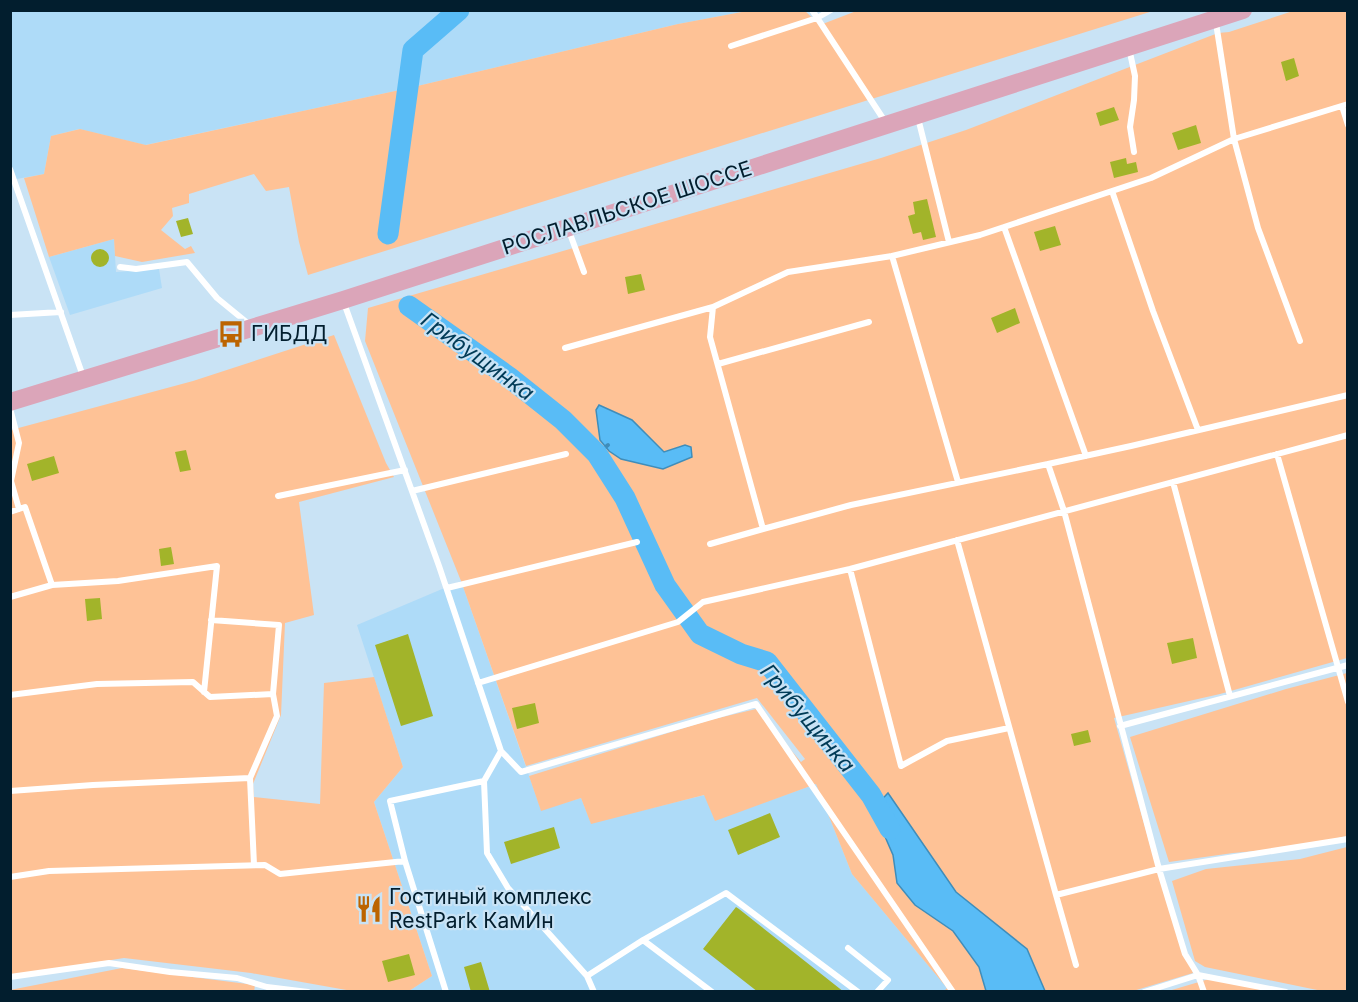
<svg xmlns="http://www.w3.org/2000/svg" width="1358" height="1002" font-family="Inter,sans-serif">
<rect width="100%" height="100%" fill="#c9e3f5"/>
<!-- built -->
<path fill="#aedbf8" d="M11,11H747L678,24L409,88L145,145L79,129L51,136L44,174L11,180Z
M114,239L116,272L159,269L162,288L70,315L49,257Z
M461,581L541,810L581,798L591,823L705,795L715,820L816,784L852,874L948,989L944,992L409,991L432,976L374,802L403,767L357,625Z"/>
<!-- green -->
<path fill="#fec296" d="M859,10L1153,11L308,275L299,242L289,187L266,191L254,174L189,194V203L172,208L173,216L161,230L185,249L191,246L195,253L142,262L115,256L114,239L49,257L24,178L44,174L51,136L80,129L146,145L409,88L678,24L747,11H805L820,25Z
M1293,11H1347V658L1220,694L1114,718L1156,866L1193,973L1133,991H1045L1027,949L956,892L937,866L873,809L893,855L897,883L915,905L953,931L979,967L986,991H944L947,988L852,874L816,784L715,821L704,795L591,824L581,798L541,811L529,776L710,720L756,709L801,762L805,759L757,698L526,766L461,581L365,341L368,308L881,158L966,130L1218,33L1229,32Z
M334,335L386,463L394,477L299,502L314,615L285,623L281,715L253,784L254,797L320,804L324,683L374,677L403,767L374,802L432,976L409,991H352L251,973L124,958L11,976V430L193,381Z
M1347,673V836L1298,847L1233,853L1169,862L1130,737L1286,689Z
M1347,847V991H1322L1205,967L1195,961L1172,881L1206,869L1300,859Z
M122,968L255,985L254,992H11L10,990Z
M1209,979L1280,992H1165Z"/>
<!-- water -->
<path fill="#59bcf6" stroke="#3f8dba" stroke-width="1.5" d="M599,405L632,420L664,452L685,445L691,447L692,457L663,469L621,459L609,451L600,440L596,410Z
M888,793L956,892L1027,949L1045,991H986L979,967L953,931L915,905L897,883L893,855L873,809Z"/>
<g fill="none" stroke-linecap="round" stroke-linejoin="round">
<!-- stream -->
<path stroke="#3f8dba" stroke-width="4" d="M597,454L608,445"/>
<!-- river -->
<path stroke="#59bcf6" stroke-width="21" d="M388,234L413,50L459,10
M409,306L509,377L563,420L597,454L625,498L665,585L700,634L741,654L767,662L871,795L890,829"/>
</g>
<!-- building -->
<path fill="#a2b42a" d="M1294,58L1299,76L1286,81L1281,62Z
M1114,107L1119,120L1100,126L1096,113Z
M1196,125L1201,143L1178,150L1172,133Z
M1126,158L1127,164L1136,162L1138,172L1114,178L1110,162Z
M927,199L936,237L923,240L921,232L913,234L908,216L915,214L913,202Z
M188,218L193,234L181,237L176,221Z
M1055,226L1061,245L1040,251L1034,232Z
M91 258a9 9 0 1 1 18 0a9 9 0 1 1-18 0Z
M641,274L645,290L628,294L625,277Z
M1015,308L1020,323L997,333L991,318Z
M186,450L191,470L180,472L175,452Z
M54,456L59,473L32,481L27,464Z
M171,547L174,564L161,566L159,549Z
M100,598L102,619L87,621L85,599Z
M408,634L433,716L401,726L375,645Z
M1193,638L1197,658L1172,664L1167,643Z
M535,703L539,723L517,729L512,708Z
M1088,730L1091,742L1074,746L1071,734Z
M770,813L780,837L738,855L728,830Z
M554,827L560,848L511,864L504,842Z
M736,907L739,909L844,992H758L703,949Z
M409,954L415,975L388,982L382,961Z
M481,962L490,992H471L464,967Z"/>
<g fill="none" stroke-linecap="round" stroke-linejoin="round">
<!-- lane -->
<path stroke="#fff" stroke-width="6" d="M812,10L886,123
M731,46L817,18L831,10
M1129,48L1135,76L1134,100L1130,127L1134,152
M1342,106L1348,125
M918,118L949,242
M10,169L84,379
M1112,191L1153,311L1198,430
M1004,227L1086,456
M569,231L584,272
M892,256L980,235L1151,178L1234,139L1216,23
M120,267L136,269L187,262L217,298L250,325
M344,303L439,566L501,751L484,781L487,853L508,888L587,976L594,992
M10,315L61,312
M1300,341L1258,228L1234,139L1348,104
M565,348L713,307
M718,364L869,322
M10,408L19,443L11,481L19,509
M1277,454L1348,702
M1048,464L1131,446L1348,395
M958,482L892,256L788,272L713,307L710,337L763,529L851,505L1048,464L1064,511L1159,869L1185,954L1198,975L1286,992
M1173,482L1230,696
M412,491L566,454
M278,496L405,470
M10,512L25,507L52,585
M957,540L1056,895L1159,869L1348,839
M710,544L763,529
M850,569L901,766L947,741L1009,728
M447,588L637,542
M10,597L52,585L118,581L217,566L204,692
M211,620L279,625L273,694
M478,683L678,622L703,602L850,569L1348,435
M10,695L97,684L193,682L210,697L273,694L277,716L250,778L93,785L10,791
M1120,726L1348,665
M501,751L521,772L756,704L953,992
M250,778L254,865
M10,877L49,871L265,865L280,874L405,861
M1056,895L1076,965
M848,948L888,980L877,992
M587,976L643,940
M10,977L109,963L170,972L237,978L267,987L308,992
M446,992L405,861L390,801L484,781
M712,992L643,940L726,893L858,992
M1144,992L1198,975L1204,992"/>
<!-- primary -->
<path stroke="#dba5b9" stroke-width="18" d="M10,402L343,300L1243,10"/>
</g>
<!-- icons -->
<defs>
<symbol id="bus-bare" viewBox="-9 -9 18 18"><path d="M-5-6H5V4H4V6H2V4H-2V6H-4V4H-5ZM-3.5-4V0h7V-4ZM-3.5 1.2v1.5H-2V1.2ZM2 1.2v1.5H3.5V1.2Z" fill="#bc6400" stroke="#c9e3f5" stroke-width="2.5" paint-order="stroke"/></symbol>
<symbol id="restaurant-bare" viewBox="-9 -9 18 18"><path d="M-5-6h1v4h1v-4h1v4h1v-4h1v5L-1.5 .5V6h-2V.5L-5-1ZM5-6V6H3V1.5H1.5Q1.5-4 5-6Z" fill="#bc6400" stroke="#c9e3f5" stroke-width="2.5" paint-order="stroke"/></symbol>
</defs>
<g fill-rule="evenodd">
<use href="#bus-bare" x="212" y="315" width="38" height="38"/>
<use href="#restaurant-bare" x="350" y="890" width="38" height="38"/>
</g>
<g text-anchor="middle" stroke-width="4.5" stroke-linejoin="round" paint-order="stroke">
<!-- street labels -->
<g font-size="21" fill="#021e2e" stroke="#c9e3f5">
<text transform="translate(627 208) rotate(-18)" y="7">РОСЛАВЛЬСКОЕ ШОССЕ</text>
</g>
<!-- poi labels -->
<g font-size="21" fill="#021e2e" stroke="#c9e3f5" text-anchor="start">
<text x="251" y="341">ГИБДД</text>
<text x="389" y="904">Гостиный комплекс<tspan x="389" dy="24">RestPark КамИн</tspan></text>
</g>
<!-- water labels -->
<g font-size="22" font-style="italic" fill="#003b57" stroke="#c9e3f5">
<text transform="translate(478 356) rotate(36)" y="8">Грибущинка</text>
<text transform="translate(808 718) rotate(50)" y="8">Грибущинка</text>
</g>
</g>
<!-- border -->
<rect width="1358" height="1002" fill="none" stroke="#021e2e" stroke-width="24"/>
</svg>
